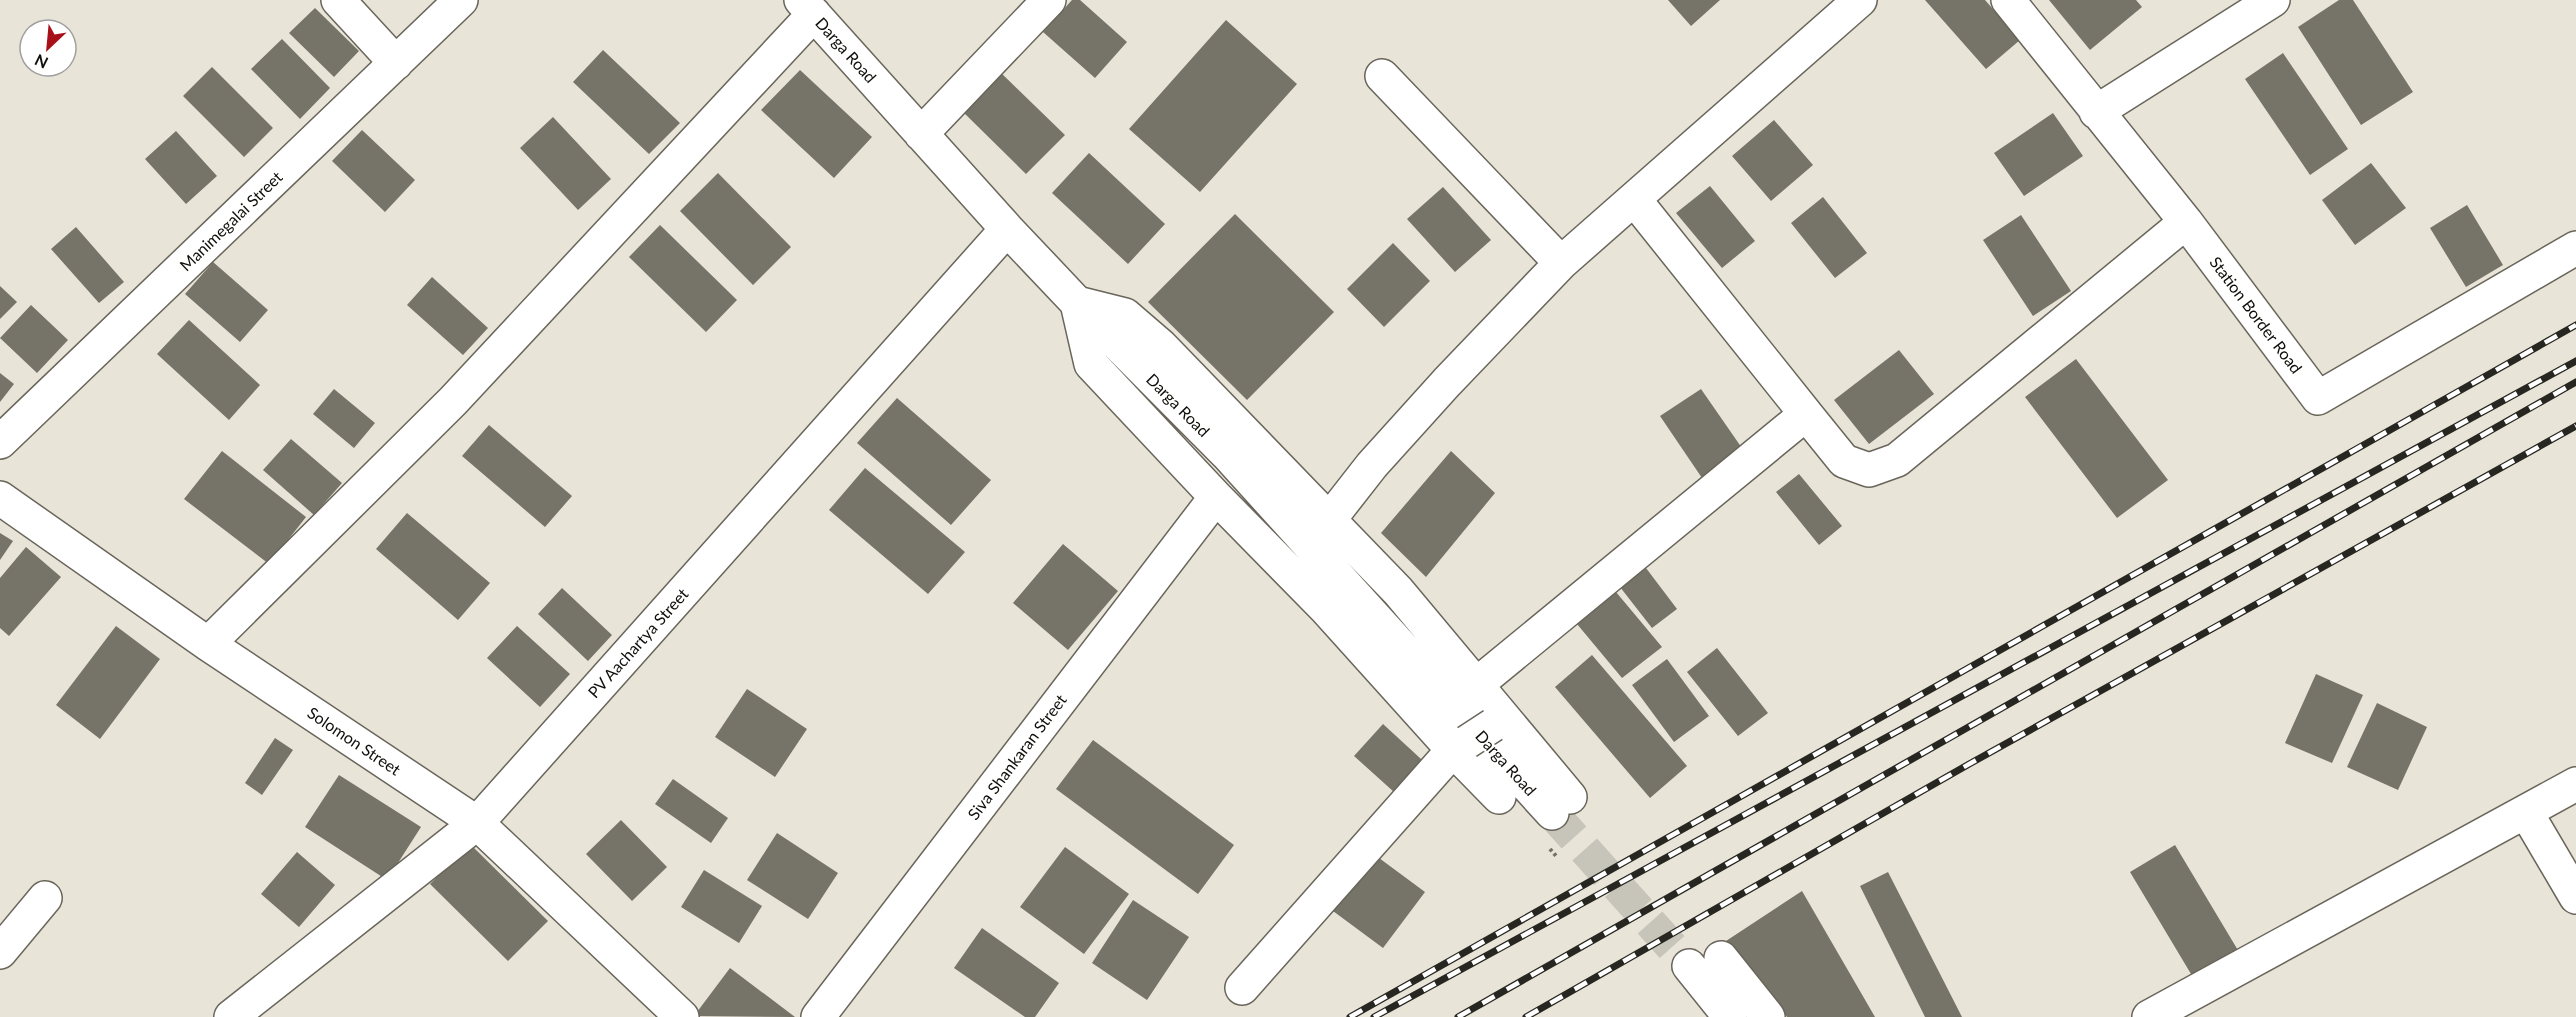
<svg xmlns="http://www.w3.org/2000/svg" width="2576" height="1017" font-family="Lato,sans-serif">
<rect width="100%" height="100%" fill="#e8e4d8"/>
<!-- building -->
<path fill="#767368" d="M1072,0H1080L1127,42L1095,78L1043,32Z
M1668,0H1720L1691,26Z
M1925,0H1985L2020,40L1986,69Z
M2049,0H2136L2142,7L2090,50Z
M2339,0H2353L2413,92L2361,125L2298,27Z
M315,8L359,51L334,77L289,33Z
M1226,20L1297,84L1200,192L1129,129Z
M282,39L330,88L300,119L251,69Z
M603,50L680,123L649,154L573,82Z
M2283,53L2348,149L2310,175L2245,79Z
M212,67L273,128L244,157L183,96Z
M800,70L872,137L834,178L761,110Z
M998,70L1065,135L1026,174L960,109Z
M2053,113L2083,156L2024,196L1994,153Z
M553,117L611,179L578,210L520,148Z
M1774,120L1813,165L1771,201L1732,156Z
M362,130L415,180L385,212L332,161Z
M176,131L217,176L186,204L145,159Z
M1089,153L1165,224L1128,264L1052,193Z
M2371,163L2406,208L2355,245L2322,200Z
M718,173L791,247L753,285L680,211Z
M1710,186L1755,241L1722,268L1676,213Z
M1443,187L1491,240L1455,272L1407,219Z
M1823,197L1867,253L1835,278L1791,223Z
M2467,205L2503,265L2466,287L2430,228Z
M1235,214L1334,312L1247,400L1148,302Z
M2021,215L2071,291L2033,316L1983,240Z
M660,225L737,300L706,332L629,257Z
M76,227L124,282L99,303L51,249Z
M1393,243L1430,281L1384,327L1347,289Z
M213,262L268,310L240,342L185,294Z
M432,277L488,328L463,355L407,305Z
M0,286L17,302L0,319Z
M31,305L68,340L37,373L0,338Z
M189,320L260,385L229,420L157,354Z
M1899,350L1934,394L1869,444L1834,400Z
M2076,359L2168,480L2117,518L2025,397Z
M0,373L14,384L0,402Z
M334,389L375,423L354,448L313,414Z
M1701,389L1744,451L1702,478L1660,416Z
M897,398L991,480L951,525L857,443Z
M489,425L572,496L545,527L462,456Z
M291,439L342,483L314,515L263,470Z
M222,451L306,517L269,564L184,499Z
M1451,451L1495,493L1426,577L1381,533Z
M865,468L965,552L928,594L829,510Z
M1799,474L1842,526L1819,545L1776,492Z
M407,513L490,583L458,620L376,549Z
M0,533L13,541L0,560Z
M1063,544L1118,591L1068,650L1013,603Z
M26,547L61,577L9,636L0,628V578Z
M1646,568L1677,609L1652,628L1620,587Z
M562,588L612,635L588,661L538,614Z
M1616,592L1662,647L1622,678L1577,624Z
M116,626L160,659L100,739L56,705Z
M517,626L570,674L540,707L487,658Z
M1717,648L1768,713L1738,736L1687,672Z
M1592,655L1687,766L1650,798L1555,687Z
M1667,659L1709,716L1674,742L1632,685Z
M2316,674L2363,695L2332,763L2285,743Z
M747,689L807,729L775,777L715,737Z
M2377,703L2427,727L2398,790L2347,767Z
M1383,724L1433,770L1404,801L1354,756Z
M275,738L293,750L262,795L245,783Z
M1093,740L1234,845L1198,894L1056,789Z
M339,775L421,827L387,880L305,827Z
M673,779L728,818L711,843L655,804Z
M621,820L667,867L632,901L586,854Z
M777,833L838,873L808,919L747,880Z
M470,844L548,921L508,961L430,884Z
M2175,845L2239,952L2194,979L2130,872Z
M1065,847L1129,894L1084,954L1020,907Z
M297,852L335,885L299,927L261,894Z
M1375,855L1425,892L1383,948L1333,911Z
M704,870L762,906L739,943L681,907Z
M1888,872L1962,1017H1925L1860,886Z
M1802,891L1875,1017H1787L1726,941Z
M1133,900L1189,937L1147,1000L1092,963Z
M982,928L1059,983L1035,1017H1025L954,968Z
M730,968L795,1017L694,1016Z"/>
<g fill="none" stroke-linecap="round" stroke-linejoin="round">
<!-- minor-tunnel -->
<path stroke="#c7c4b9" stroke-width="33" stroke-dasharray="33 16" stroke-linecap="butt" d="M1552,813L1689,966"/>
<defs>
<path id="minor" d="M338,0L396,63
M801,0L1007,229L1077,303L1227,454L1552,813
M2008,0L2186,222L2318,398L2576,248
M1382,76L1561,263
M2096,112L2273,0
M921,134L1049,0
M1634,199L1806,414
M0,442L461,0
M0,498L208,644L477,823L682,1017
M1329,520L1372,465L1447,382L1561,263L1860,0
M208,644L453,401L814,14
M1476,685L1806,414L1844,461L1869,470L1897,460L2186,222
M1499,797L1453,750L1326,609L1216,497L1091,364L1077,303L1125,315L1161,346L1398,591L1570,797
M2526,812L2576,897
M0,952L45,898
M1721,958L1768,1017
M1689,966L1730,1017
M1242,988L1453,750L1467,742
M231,1017L477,823L1007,229
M818,1017L1216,497
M2149,1017L2576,784"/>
</defs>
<!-- minor casing -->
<use href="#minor" stroke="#69655a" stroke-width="36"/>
<!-- path -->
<path stroke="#737169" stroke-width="4" stroke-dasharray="3 3" stroke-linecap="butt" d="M1550,849L1557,857"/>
<!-- minor -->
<use href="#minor" stroke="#fff" stroke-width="33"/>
<defs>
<path id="rail" d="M1350,1017L2576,325
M1374,1017L2576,361
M1458,1017L2576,382
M1526,1017L1971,763L2576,426"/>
</defs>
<!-- rail casing -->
<use href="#rail" stroke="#272621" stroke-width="7"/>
<!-- rail -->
<use href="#rail" stroke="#fff" stroke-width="4.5" stroke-dasharray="14" stroke-linecap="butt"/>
<defs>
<path id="minor-bridge" d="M1467,742L1493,725"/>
</defs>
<!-- minor-bridge casing -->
<use href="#minor-bridge" stroke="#69655a" stroke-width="36" stroke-linecap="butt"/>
<!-- minor-bridge -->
<use href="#minor-bridge" stroke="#fff" stroke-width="33"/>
</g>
<g text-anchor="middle" stroke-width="4.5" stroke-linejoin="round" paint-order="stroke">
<!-- street labels -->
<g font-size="16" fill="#0f0e0a" stroke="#fff">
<text transform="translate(846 50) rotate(48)" y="6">Darga Road</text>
<text transform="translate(231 221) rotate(-44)" y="6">Manimegalai Street</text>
<text transform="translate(2256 315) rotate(53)" y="6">Station Border Road</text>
<text transform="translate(1178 405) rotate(45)" y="6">Darga Road</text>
<text transform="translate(638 643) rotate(-48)" y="6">PV Aachartya Street</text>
<text transform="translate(354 741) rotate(34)" y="6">Solomon Street</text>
<text transform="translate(1017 757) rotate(-53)" y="6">Siva Shankaran Street</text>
<text transform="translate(1506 763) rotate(48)" y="6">Darga Road</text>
</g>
</g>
<!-- north arrow -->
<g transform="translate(48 48) rotate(206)"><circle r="28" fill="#ffffff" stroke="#9f9f9d" stroke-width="1.5"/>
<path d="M0-4.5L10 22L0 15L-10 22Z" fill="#a71019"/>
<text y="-9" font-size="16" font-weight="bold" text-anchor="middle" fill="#0f0e0a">N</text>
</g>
</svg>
